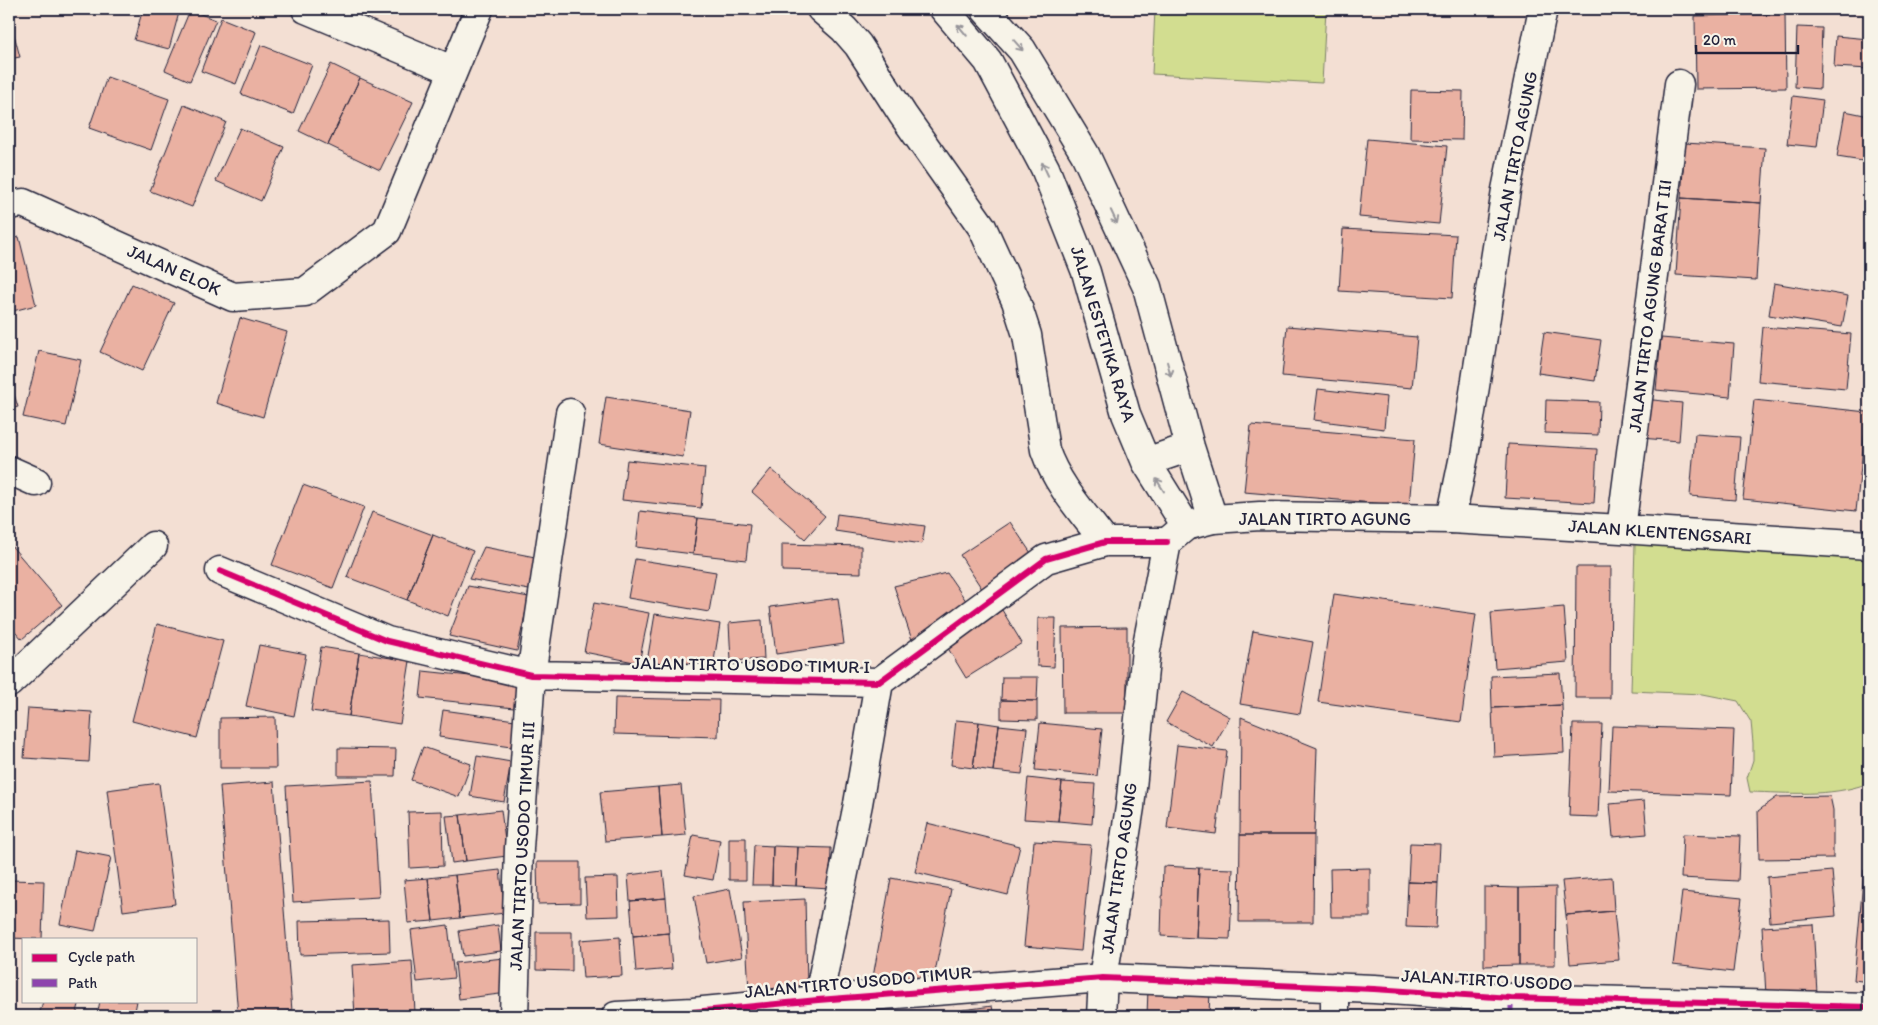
<svg xmlns="http://www.w3.org/2000/svg" width="1878" height="1025" font-family="Itim,sans-serif">
<rect width="100%" height="100%" fill="#f3dfd3"/>
<filter id="ink" filterUnits="userSpaceOnUse"><feTurbulence type="fractalNoise" baseFrequency=".02" numOctaves="2"/><feDisplacementMap in="SourceGraphic" scale="10" xChannelSelector="R" yChannelSelector="G"/><feConvolveMatrix kernelMatrix="1 2 1 2 8 2 1 2 1" color-interpolation-filters="sRGB"/></filter>
<g filter="url(#ink)">
<!-- green -->
<path fill="#d2dd90" stroke="#7a8066" d="M1155,9H1326L1322,83L1152,74Z
M1635,543L1869,555V777L1866,784C1830,797 1788,793 1750,792L1747,778L1753,760V743L1751,722L1738,701L1703,694L1631,691Z"/>
<!-- building -->
<path fill="#eab1a2" stroke="#22223b" d="M143,9H180L169,49L134,40Z
M190,10L216,20L190,81L165,70Z
M1785,14L1786,88L1696,89L1695,16Z
M9,16L20,57L9,59Z
M221,18L256,32L236,84L201,71Z
M1797,27L1822,28L1820,89L1795,87Z
M1836,36L1869,39V69L1834,67Z
M261,45L312,65L293,114L241,94Z
M331,64L360,78L328,145L299,131Z
M107,77L169,99L151,150L89,128Z
M360,78L413,102L380,170L328,145Z
M1411,90L1463,91L1462,140L1410,139Z
M1793,96L1823,100L1817,147L1787,144Z
M184,105L226,122L192,207L150,191Z
M1845,111L1869,116V162L1837,157Z
M240,128L284,147L261,201L216,181Z
M1367,139L1447,146L1439,224L1359,217Z
M1685,143L1765,148L1761,203L1681,198Z
M1681,198L1761,203L1756,280L1676,275Z
M1343,229L1456,235L1452,298L1339,291Z
M19,237L36,305L9,312V240Z
M1774,283L1848,296L1842,327L1769,315Z
M132,284L174,303L142,371L100,352Z
M240,318L287,332L263,417L216,403Z
M1287,326L1417,337L1412,388L1282,376Z
M1763,327L1851,334L1846,389L1758,381Z
M1544,332L1601,340L1595,381L1538,373Z
M1661,338L1734,344L1730,397L1656,390Z
M39,351L81,360L66,426L23,417Z
M9,378L18,407L9,409Z
M1318,389L1387,397L1384,429L1314,420Z
M606,397L690,410L683,457L599,444Z
M1644,399L1682,403L1679,441L1640,438Z
M1546,400L1599,402L1598,435L1545,433Z
M1754,400L1867,412L1856,511L1743,499Z
M1251,425L1415,439L1409,506L1244,492Z
M1695,434L1740,437L1735,500L1690,496Z
M1508,444L1597,449L1594,503L1505,498Z
M627,460L705,468L701,508L622,500Z
M771,469L825,516L805,539L752,492Z
M303,485L364,507L333,588L272,565Z
M640,511L698,518L693,554L636,547Z
M372,512L433,535L407,600L347,577Z
M837,514L925,526L922,544L835,531Z
M698,518L750,524L746,560L693,554Z
M1010,522L1033,556L982,589L960,555Z
M433,535L473,551L448,616L407,600Z
M9,543L62,605L22,639L9,624Z
M782,544L861,546V573L782,571Z
M484,547L535,557L529,590L469,579Z
M635,559L716,572L709,612L628,598Z
M1576,567H1611L1610,698H1575Z
M947,573L971,608L914,646L894,586Z
M468,586L529,597L517,651L449,636Z
M1334,594L1476,614L1461,722L1318,702Z
M838,598L844,644L776,654L770,607Z
M594,603L649,613L639,663L584,652Z
M1564,607L1568,662L1495,668L1491,613Z
M1002,610L1022,643L966,678L946,645Z
M655,614L720,624L712,673L647,662Z
M1038,618H1056L1054,667L1037,666Z
M762,620L764,659L731,661L729,623Z
M157,624L223,641L197,738L132,721Z
M1127,627V713H1063L1062,628Z
M1253,631L1313,642L1300,714L1240,704Z
M259,645L306,654L294,716L246,706Z
M321,647L359,653L349,716L311,711Z
M359,653L410,661L400,724L349,716Z
M423,671L517,681L514,708L420,698Z
M1560,673L1562,705L1492,708L1491,676Z
M1002,677H1038L1037,701L1001,700Z
M1183,692L1230,717L1213,747L1166,722Z
M615,698L719,700L718,737L614,734Z
M1001,700L1037,701V720L1001,719Z
M1562,705L1564,753L1494,757L1492,708Z
M28,708L92,712L89,762L24,758Z
M443,710L515,720L511,747L439,737Z
M275,717L276,768H220V718Z
M1241,717L1317,748L1314,835H1240Z
M956,720L979,722L973,768L951,765Z
M979,722L999,725L993,771L973,768Z
M1040,723L1102,729L1097,776L1035,770Z
M1573,724H1602L1598,817L1569,816Z
M999,725L1027,728L1022,774L993,771Z
M1612,726L1734,730L1731,795L1609,791Z
M1177,745L1227,751L1216,834L1167,828Z
M423,747L471,764L459,797L411,780Z
M338,748L396,749L395,776H338Z
M477,756L511,762L504,802L470,796Z
M1028,778L1062,782L1058,821L1024,819Z
M372,781L379,897L293,902L286,786Z
M274,782L292,1011L238,1016L220,786Z
M1062,782L1095,784L1092,824L1058,821Z
M159,783L175,904L123,911L107,790Z
M681,785L686,835L662,837L658,787Z
M658,787L662,837L605,841L600,792Z
M1869,795V850H1867Z
M1830,796L1833,810V858L1759,859L1758,811L1777,797Z
M1644,801L1647,834L1613,837L1610,804Z
M501,810L507,856L466,861L460,815Z
M442,811L443,866L410,868L408,812Z
M460,815L466,861L452,863L446,816Z
M927,823L1020,846L1008,895L915,872Z
M1683,834L1740,836L1738,881L1681,878Z
M693,835L720,840L713,880L685,875Z
M1240,835H1314L1313,922H1239Z
M729,838H746V880H729Z
M1034,841L1091,845L1081,951L1024,946Z
M1410,843L1440,844L1438,883L1408,882Z
M754,845L773,846L772,885H752Z
M773,846L798,847L796,886L772,885Z
M798,847L831,848L830,888L796,886Z
M75,850L111,857L95,931L60,924Z
M537,862H580V903L538,904Z
M1163,866L1199,868L1196,938L1161,936Z
M1199,868L1233,869L1230,939L1196,938Z
M1370,868V917H1331L1330,869Z
M500,870L505,913L460,918L455,875Z
M1864,870L1869,871V982L1854,980Z
M663,871L666,898L630,901L628,875Z
M1832,871L1836,916L1770,922L1767,877Z
M455,875L460,918L433,921L428,878Z
M618,877L619,916L587,917L585,878Z
M1612,877L1614,911L1566,915L1562,881Z
M428,878L433,921L408,923L404,880Z
M891,878L951,889L934,978L873,977Z
M9,880L44,881L42,939L9,938Z
M1408,882L1438,883L1436,928L1406,927Z
M1484,887L1519,888V965L1484,966Z
M1556,887L1555,965H1519V888Z
M730,889L742,957L706,963L694,896Z
M1682,892L1742,898L1733,972L1673,965Z
M666,898L669,933L633,936L630,901Z
M805,899L807,985L749,991L744,902Z
M1614,911L1619,960L1570,964L1566,915Z
M389,919L390,952L300,955L299,921Z
M1813,924L1817,993L1766,995L1762,927Z
M448,925L454,978L417,982L411,930Z
M498,925L501,951L463,956L459,931Z
M536,932H572V971L536,970Z
M669,933L672,969L636,972L633,936Z
M620,937L622,976L583,978L580,940Z
M504,958L508,993L459,999L455,963Z
M412,961L415,1012L355,1016L352,965Z
M1148,989L1210,990L1209,1016H1147Z
M43,1001H80L76,1016H39Z
M100,1001H137L134,1016H97Z
M992,1006L994,1016H964L963,1010Z
M1058,1013V1016H1012Z"/>
<g fill="none" stroke-linecap="round" stroke-linejoin="round">
<defs>
<path id="minor" d="M306,9L452,70
M821,9L844,29L858,45L903,115L982,227L1016,301L1027,335L1045,450C1057,485 1083,513 1105,542
M944,9L988,61L1045,168L1086,272L1126,414L1146,462L1186,526
M985,9L1022,50L1085,154L1147,287L1190,447L1213,519
M9,205L23,203L233,297L305,292L387,231L479,9
M1146,462L1190,447
M9,470L36,482
M1451,519L1621,529L1869,545
M1621,529L1679,84
M220,571L387,641L531,675L879,682L1046,559L1105,542H1167
M9,683L153,546
M818,1000L858,804L879,682
M514,1016L519,848L531,675L570,413
M616,1016L693,1012L818,1000L1103,978L1374,989L1511,998L1869,1007
M1335,1016V987"/>
<path id="secondary" d="M1101,1016L1103,978L1130,807L1146,650L1167,542L1186,526L1213,519L1260,516L1451,519L1464,456L1506,190L1543,9"/>
</defs>
<!-- minor casing -->
<use href="#minor" stroke="#22223b" stroke-width="31"/>
<!-- secondary casing -->
<use href="#secondary" stroke="#22223b" stroke-width="31"/>
<!-- minor -->
<use href="#minor" stroke="#f7f3e8" stroke-width="28"/>
<!-- secondary -->
<use href="#secondary" stroke="#f7f3e8" stroke-width="28"/>
<!-- quiet -->
<path stroke="#8e44ad" stroke-width="5" stroke-dasharray="10 5" stroke-linecap="butt" d="M1511,1016V998"/>
<defs>
<path id="cycleway" d="M220,571L387,641L531,675L879,682L1046,559L1105,542H1167
M616,1016L693,1012L818,1000L1103,978L1374,989L1511,998L1869,1007"/>
</defs>
<!-- cycleway casing -->
<use href="#cycleway" stroke="#f7f3e8" stroke-width="9"/>
<!-- cycleway -->
<use href="#cycleway" stroke="#d6006c" stroke-width="6"/>
</g>
<!-- one-way arrows -->
<defs><path id="oneway-shaft" d="M-6 0H5M1.5-3L5.5 0L1.5 3" fill="none" stroke-width="1.6" stroke-linecap="round" stroke-linejoin="round" transform="scale(1.25)"/></defs>
<g stroke="#97959a">
<use href="#oneway-shaft" transform="translate(962 30) rotate(-130)"/>
<use href="#oneway-shaft" transform="translate(1018 45) rotate(49)"/>
<use href="#oneway-shaft" transform="translate(1045 169) rotate(-115)"/>
<use href="#oneway-shaft" transform="translate(1114 217) rotate(65)"/>
<use href="#oneway-shaft" transform="translate(1169 369) rotate(75)"/>
<use href="#oneway-shaft" transform="translate(1160 485) rotate(-122)"/>
</g>
</g>
<g text-anchor="middle" stroke-width="5" stroke-linejoin="round" paint-order="stroke">
<!-- street labels -->
<g font-size="18" fill="#22223b" stroke="#f7f3e8">
<text transform="translate(1515 156) rotate(-79)" y="6">JALAN TIRTO AGUNG</text>
<text transform="translate(174 270) rotate(24)" y="6">JALAN ELOK</text>
<text transform="translate(1650 306) rotate(-83)" y="6">JALAN TIRTO AGUNG BARAT III</text>
<text transform="translate(1103 334) rotate(73)" y="6">JALAN ESTETIKA RAYA</text>
<text x="1325" y="525">JALAN TIRTO AGUNG</text>
<text transform="translate(1660 532) rotate(4)" y="6">JALAN KLENTENGSARI</text>
<text transform="translate(751 665) rotate(1)" y="6">JALAN TIRTO USODO TIMUR I</text>
<text transform="translate(522 846) rotate(-87)" y="6">JALAN TIRTO USODO TIMUR III</text>
<text transform="translate(1119 868) rotate(-82)" y="6">JALAN TIRTO AGUNG</text>
<text transform="translate(1487 980) rotate(3)" y="6">JALAN TIRTO USODO</text>
<text transform="translate(858 982) rotate(-5)" y="6">JALAN TIRTO USODO TIMUR</text>
</g>
</g>
<!-- margin -->
<rect width="1878" height="1025" fill="none" stroke="#f7f3e8" stroke-width="30"/>
<rect x="15" y="15" width="1848" height="995" fill="none" stroke="#22223b" stroke-width="2" filter="url(#ink)"/>
<!-- legend -->
<rect x="22" y="938" width="175" height="65" fill="#f7f3e8" stroke="#a29fa3"/>
<rect x="32" y="954" width="25" height="8" fill="#d6006c" stroke="#a29fa3"/>
<text x="68" y="962" font-size="15" fill="#22223b">Cycle path</text>
<rect x="32" y="979" width="25" height="8" fill="#8e44ad" stroke="#a29fa3"/>
<text x="68" y="988" font-size="15" fill="#22223b">Path</text>
<!-- scale -->
<path d="M1696 45v8h102v-8" fill="none" stroke="#22223b" stroke-width="2.5"/>
<text x="1703" y="45" font-size="15" fill="#22223b" stroke="#f7f3e8" stroke-width="4" paint-order="stroke">20 m</text>
</svg>
